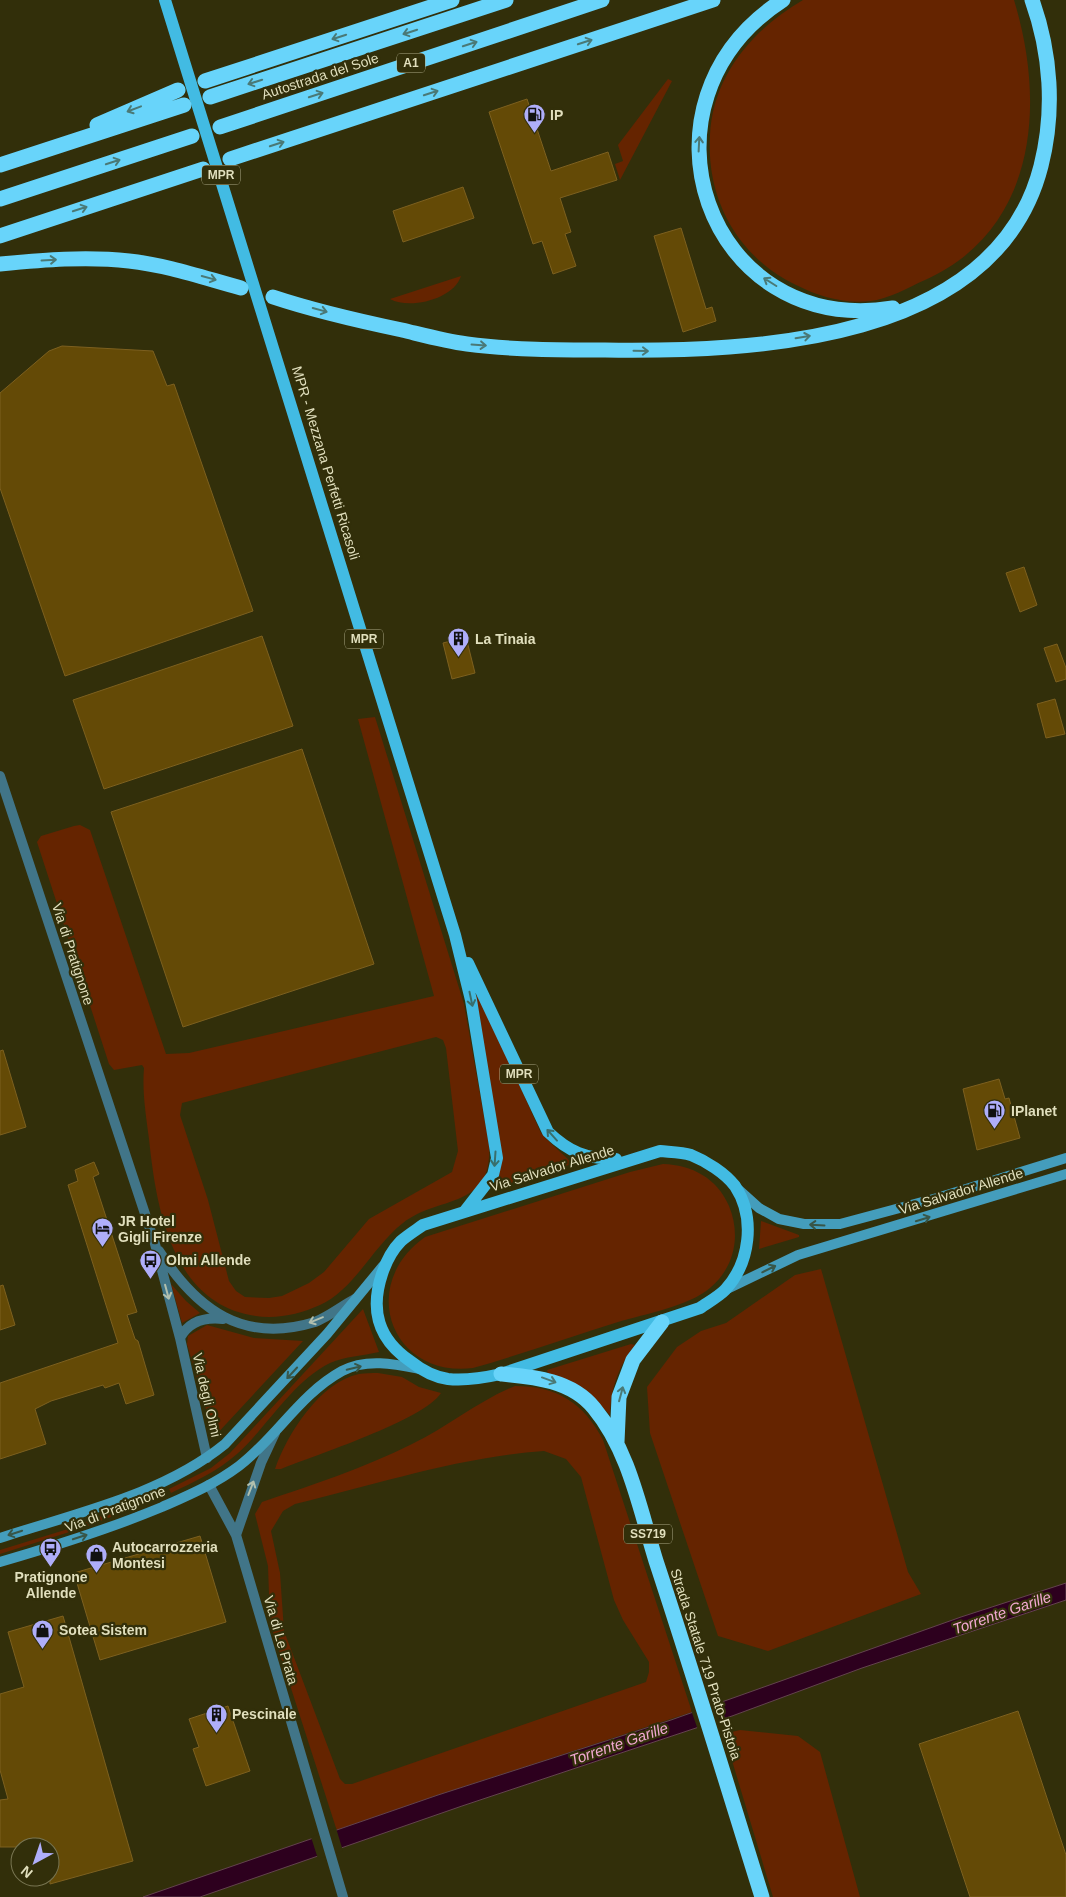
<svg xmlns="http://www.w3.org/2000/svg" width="1066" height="1897" font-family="Helvetica,sans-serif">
<rect width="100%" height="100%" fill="#322f0a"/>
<!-- green -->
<path fill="#652400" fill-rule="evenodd" d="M803,0H1014C1046,104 1037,230 925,280C909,287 889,299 871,301C845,304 820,297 796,285C738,257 706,200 710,135C713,75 753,29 803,0Z
M668,79L672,81L620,180L615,164L623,161L618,145Z
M461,276C454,299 410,310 390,299Z
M375,717L464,1004L489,1145C493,1210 438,1195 403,1223C373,1246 355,1289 320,1305C298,1315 274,1320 250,1315C171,1300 156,1206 149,1139C146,1115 142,1092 144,1068L142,1065L114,1070L109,1064L37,842L41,836L74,826L80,825L90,830L166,1054L189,1053L434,996L358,719ZM436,1037L443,1040L446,1048L458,1151L452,1172L369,1219L324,1272L309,1283L282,1296L269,1298L245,1297L236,1291L229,1281L208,1200L180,1115L182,1103Z
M479,995L540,1131C546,1141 571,1160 572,1164L492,1189L499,1171L475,996Z
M663,1164C692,1165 717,1178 729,1206C741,1235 735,1267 710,1288C689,1306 645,1314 618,1322C570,1337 522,1354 473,1368C391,1378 357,1285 425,1237L630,1172Z
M761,1221L799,1235V1237L759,1249Z
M821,1269L908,1572L921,1594L768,1651L718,1636L650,1433L647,1387L677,1347L701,1331L726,1323L795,1275Z
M171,1284L186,1301L200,1313L182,1323Z
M363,1309L379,1352C362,1356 346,1356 330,1363C292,1382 268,1426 237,1454C218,1471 194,1482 171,1493L169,1489L211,1468L230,1453Z
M207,1325L254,1338L303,1341L214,1437L187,1344L188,1336Z
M631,1344L635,1345C618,1367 611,1388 610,1415L584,1389L572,1382L548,1373L547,1370Z
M378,1373L402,1377L419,1387L441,1393C424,1420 313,1456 281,1469H275C287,1434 320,1382 359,1374C365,1373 372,1373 378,1373Z
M515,1386C557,1386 584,1403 603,1440L692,1712L438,1795L337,1831L270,1623L268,1566L255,1514L262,1502C312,1485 364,1468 412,1444C448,1427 478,1401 515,1386ZM544,1451L566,1459L581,1477L614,1600L623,1620L649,1662V1672L646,1682L352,1784H345L340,1779L284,1631L280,1573L271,1531L283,1511L295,1504C378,1484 459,1457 544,1451Z
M150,1497L152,1501L85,1527L0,1554V1550L68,1529Z
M740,1730L798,1736L820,1752L860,1897H773L724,1734Z"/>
<!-- water -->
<path fill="#2d001e" stroke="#63434e" d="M1066,1583V1600L862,1668L732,1716L462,1806L200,1897H143L438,1795L671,1720L961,1617Z"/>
<!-- pier -->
<path fill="#322f0a" d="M714,1702L721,1723L698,1730L691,1710Z
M336,1828L343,1851L318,1859L311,1837Z"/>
<!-- building -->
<path fill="#644a06" stroke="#7d601f" d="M527,99L551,171L608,152L617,180L560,198L571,232L565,234L576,266L553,274L542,241L533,244L489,112Z
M463,187L474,218L403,242L393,211Z
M681,228L706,309L712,307L716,321L683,332L654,236Z
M62,346L153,351L167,386L174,384L253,611L65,676L0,488V393L49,351Z
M1024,567L1037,605L1020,612L1006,573Z
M262,636L293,726L104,789L73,700Z
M466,637L475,673L452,679L443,643Z
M1057,644L1066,668V679L1056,682L1044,648Z
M1055,699L1065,734L1046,738L1037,704Z
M302,749L374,964L183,1027L111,812Z
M3,1050L26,1127L0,1135V1051Z
M999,1079L1005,1099L1009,1098L1020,1138L977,1150L963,1089Z
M94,1162L99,1174L93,1177L137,1312L127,1315L135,1339L138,1341L154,1395L126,1404L119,1383L105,1388L103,1385L51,1401L35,1409L46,1444L0,1459V1383L118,1343L68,1185L78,1181L75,1170Z
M3,1285L15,1325L0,1330V1286Z
M200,1536L226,1622L100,1660L74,1573Z
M63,1616L133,1861L50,1884V1847H0V1800L8,1799L0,1770V1694L24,1687L8,1632Z
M228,1706L250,1771L206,1786L193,1749L199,1747L189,1719Z
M1018,1711L1066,1855V1897H970L919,1744Z"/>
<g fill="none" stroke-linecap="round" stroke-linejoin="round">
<!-- street -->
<path stroke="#417588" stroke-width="10" d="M0,776L155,1244L180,1338L207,1458
M159,1251C197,1310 243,1344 315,1322C328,1317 342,1306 355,1299
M180,1338C189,1321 205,1317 223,1319
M209,1485L236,1535L343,1897
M236,1535L261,1463L275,1433"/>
<!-- secondary -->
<path stroke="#449dbc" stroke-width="10" d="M739,1190L759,1208L779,1219L804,1224H840L937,1198L1066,1158
M725,1290L798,1255L1066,1174
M0,1538C76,1513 162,1495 225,1444L327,1334L383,1266
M0,1562C55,1546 109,1529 162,1507C189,1495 215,1484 239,1466C276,1438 300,1394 342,1371C366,1358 395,1364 420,1369"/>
<!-- primary -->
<path stroke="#42bbe3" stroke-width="12" d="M165,0L455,935L471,1000L497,1158L493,1175L465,1211
M468,963L548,1132C569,1152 586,1159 616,1159
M660,1151C670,1152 682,1152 691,1155C706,1161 725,1173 735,1186C756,1218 750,1263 725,1290C718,1297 707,1303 700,1308L501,1374C483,1378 466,1381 448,1379C434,1377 420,1369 410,1361C378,1339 370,1310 382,1274C386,1262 392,1250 401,1241C408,1235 416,1230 423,1225Z"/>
<!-- highway -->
<path stroke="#68d4fa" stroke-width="15" d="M783,0C625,102 706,338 893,308
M205,81L452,0
M210,97L506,0
M97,125L178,90
M220,127L602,0
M230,159L713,0
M0,165L184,105
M0,199L192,136
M0,236L203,169
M0,264C43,260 86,256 129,261C167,265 204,278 241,288
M273,297C315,311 359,321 402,330C423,335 445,341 467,344C512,350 560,350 605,350C753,352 996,343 1041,166C1055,111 1051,53 1032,0
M501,1374C534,1377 571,1380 594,1408C629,1450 640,1510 656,1561C693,1673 727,1785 762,1897
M617,1442L619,1397L633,1360L662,1322"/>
</g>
<!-- one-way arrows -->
<defs><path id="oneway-shaft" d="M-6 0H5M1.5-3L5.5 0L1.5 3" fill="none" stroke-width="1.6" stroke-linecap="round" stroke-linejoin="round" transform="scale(1.25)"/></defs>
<g stroke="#4a7976">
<use href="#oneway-shaft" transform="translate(410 32) rotate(162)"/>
<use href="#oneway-shaft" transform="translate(339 37) rotate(162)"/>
<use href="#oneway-shaft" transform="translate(585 42) rotate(-18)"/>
<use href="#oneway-shaft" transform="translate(470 44) rotate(-18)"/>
<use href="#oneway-shaft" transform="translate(255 82) rotate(162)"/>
<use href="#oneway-shaft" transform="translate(431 93) rotate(-18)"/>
<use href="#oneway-shaft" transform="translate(316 95) rotate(-18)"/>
<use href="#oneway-shaft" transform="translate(134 109) rotate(159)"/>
<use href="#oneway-shaft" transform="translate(277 144) rotate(-18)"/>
<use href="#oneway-shaft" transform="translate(699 144) rotate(-87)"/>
<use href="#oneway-shaft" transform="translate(113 162) rotate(-18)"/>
<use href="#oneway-shaft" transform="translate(80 209) rotate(-18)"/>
<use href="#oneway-shaft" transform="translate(49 260) rotate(-3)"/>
<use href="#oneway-shaft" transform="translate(209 278) rotate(15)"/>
<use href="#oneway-shaft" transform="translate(770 282) rotate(-148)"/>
<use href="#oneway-shaft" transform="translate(320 310) rotate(15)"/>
<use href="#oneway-shaft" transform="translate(803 337) rotate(-9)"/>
<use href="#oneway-shaft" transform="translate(479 345) rotate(4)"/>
<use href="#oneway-shaft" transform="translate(641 351) rotate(1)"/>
<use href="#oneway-shaft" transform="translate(549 1380) rotate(20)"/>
<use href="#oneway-shaft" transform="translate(621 1394) rotate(-75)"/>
</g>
<g stroke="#396e6c">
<use href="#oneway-shaft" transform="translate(471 999) rotate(78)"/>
<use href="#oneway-shaft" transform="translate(552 1135) rotate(-132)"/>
<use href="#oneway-shaft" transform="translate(495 1159) rotate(94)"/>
</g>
<g stroke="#385648">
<use href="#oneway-shaft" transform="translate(923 1219) rotate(-17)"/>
<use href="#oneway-shaft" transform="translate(817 1225) rotate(-177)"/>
<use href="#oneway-shaft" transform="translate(769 1269) rotate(-26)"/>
<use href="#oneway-shaft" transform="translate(354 1368) rotate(-13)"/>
<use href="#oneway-shaft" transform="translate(292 1373) rotate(133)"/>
<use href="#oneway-shaft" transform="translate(15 1533) rotate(162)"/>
<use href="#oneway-shaft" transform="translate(80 1537) rotate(-18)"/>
</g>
<g stroke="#b1bfad">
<use href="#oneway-shaft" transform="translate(167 1292) rotate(75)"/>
<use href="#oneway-shaft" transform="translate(316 1320) rotate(158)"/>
<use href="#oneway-shaft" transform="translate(251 1488) rotate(-69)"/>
</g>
<!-- icons -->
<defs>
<symbol id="fuel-pin" viewBox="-11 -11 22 30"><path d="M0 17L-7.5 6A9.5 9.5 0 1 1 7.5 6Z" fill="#afaefa" stroke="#322f0a"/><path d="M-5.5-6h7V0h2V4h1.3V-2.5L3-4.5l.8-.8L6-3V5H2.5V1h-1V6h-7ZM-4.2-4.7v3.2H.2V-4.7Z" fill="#111"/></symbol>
<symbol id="building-pin" viewBox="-11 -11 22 30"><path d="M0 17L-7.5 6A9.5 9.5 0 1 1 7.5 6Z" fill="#afaefa" stroke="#322f0a"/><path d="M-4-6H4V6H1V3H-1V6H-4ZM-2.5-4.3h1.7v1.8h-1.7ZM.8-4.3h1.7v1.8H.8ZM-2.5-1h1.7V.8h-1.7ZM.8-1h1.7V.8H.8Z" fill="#111"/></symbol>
<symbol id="hotel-pin" viewBox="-11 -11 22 30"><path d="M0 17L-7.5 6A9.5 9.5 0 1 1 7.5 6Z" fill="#afaefa" stroke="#322f0a"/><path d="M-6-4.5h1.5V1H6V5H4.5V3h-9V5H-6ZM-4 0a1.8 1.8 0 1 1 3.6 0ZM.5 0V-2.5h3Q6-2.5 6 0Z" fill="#111"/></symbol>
<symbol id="bus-pin" viewBox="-11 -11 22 30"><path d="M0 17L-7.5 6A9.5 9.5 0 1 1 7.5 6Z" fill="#afaefa" stroke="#322f0a"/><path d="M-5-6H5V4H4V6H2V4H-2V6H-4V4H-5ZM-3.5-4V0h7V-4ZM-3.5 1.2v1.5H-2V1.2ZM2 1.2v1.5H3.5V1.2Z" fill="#111"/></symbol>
<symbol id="shop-pin" viewBox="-11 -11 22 30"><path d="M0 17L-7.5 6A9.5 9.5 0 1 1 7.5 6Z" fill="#afaefa" stroke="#322f0a"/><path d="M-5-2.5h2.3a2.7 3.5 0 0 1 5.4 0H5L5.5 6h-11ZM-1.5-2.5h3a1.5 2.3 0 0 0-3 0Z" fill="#111"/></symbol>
</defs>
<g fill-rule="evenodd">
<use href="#fuel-pin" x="522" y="102" width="25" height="34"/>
<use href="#building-pin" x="446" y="626" width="25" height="34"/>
<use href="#fuel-pin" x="982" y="1098" width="25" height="34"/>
<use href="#hotel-pin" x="90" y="1216" width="25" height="34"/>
<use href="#bus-pin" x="138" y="1248" width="25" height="34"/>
<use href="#bus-pin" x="38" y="1536" width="25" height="34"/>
<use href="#shop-pin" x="84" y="1542" width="25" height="34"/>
<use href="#shop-pin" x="30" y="1618" width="25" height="34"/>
<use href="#building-pin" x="204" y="1702" width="25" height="34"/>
</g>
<g text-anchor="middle" stroke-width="4.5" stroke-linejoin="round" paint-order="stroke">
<!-- shield labels -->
<g fill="#322f0a" stroke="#acaa87" stroke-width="1">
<rect x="397" y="53.5" width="28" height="19" rx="4"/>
<rect x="202" y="165.5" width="38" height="19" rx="4"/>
<rect x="345" y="629.5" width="38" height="19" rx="4"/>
<rect x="500" y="1064.5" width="38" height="19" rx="4"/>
<rect x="624" y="1524.5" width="48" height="19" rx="4"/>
</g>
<g font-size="12" font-weight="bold" fill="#e1dfbd">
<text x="411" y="67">A1</text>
<text x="221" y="179">MPR</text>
<text x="364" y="643">MPR</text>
<text x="519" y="1078">MPR</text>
<text x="648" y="1538">SS719</text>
</g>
<!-- street labels -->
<g font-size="14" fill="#e1dfbd" stroke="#322f0a">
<text transform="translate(320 76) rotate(-18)" y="5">Autostrada del Sole</text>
<text transform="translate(326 463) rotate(73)" y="5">MPR - Mezzana Perfetti Ricasoli</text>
<text transform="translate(73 954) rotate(72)" y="5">Via di Pratignone</text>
<text transform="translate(552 1168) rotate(-17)" y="5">Via Salvador Allende</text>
<text transform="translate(961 1191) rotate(-17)" y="5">Via Salvador Allende</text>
<text transform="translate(207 1395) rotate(77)" y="5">Via degli Olmi</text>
<text transform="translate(115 1509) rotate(-21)" y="5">Via di Pratignone</text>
<text transform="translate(281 1640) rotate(74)" y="5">Via di Le Prata</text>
<text transform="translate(706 1664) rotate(72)" y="5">Strada Statale 719 Prato-Pistoia</text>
</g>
<!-- poi labels -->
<g font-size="14" font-weight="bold" fill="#e1dfbd" stroke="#322f0a" text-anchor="start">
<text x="550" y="120">IP</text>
<text x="475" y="644">La Tinaia</text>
<text x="1011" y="1116">IPlanet</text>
<text x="118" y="1226">JR Hotel<tspan x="118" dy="16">Gigli Firenze</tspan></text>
<text x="166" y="1265">Olmi Allende</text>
<text x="112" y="1552">Autocarrozzeria<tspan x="112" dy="16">Montesi</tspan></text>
<text x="51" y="1582" text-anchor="middle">Pratignone<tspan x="51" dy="16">Allende</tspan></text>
<text x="59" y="1635">Sotea Sistem</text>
<text x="232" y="1719">Pescinale</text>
</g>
<!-- water labels -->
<g font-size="15" font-style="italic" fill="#f2a8d2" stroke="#322f0a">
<text transform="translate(1002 1613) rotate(-19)" y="5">Torrente Garille</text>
<text transform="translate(619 1744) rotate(-19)" y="5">Torrente Garille</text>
</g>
</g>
<!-- north arrow -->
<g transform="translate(35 1862) rotate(220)"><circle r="24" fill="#322f0a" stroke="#787552"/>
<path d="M0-4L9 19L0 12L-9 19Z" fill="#afaefa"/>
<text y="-8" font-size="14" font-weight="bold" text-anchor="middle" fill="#e1dfbd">N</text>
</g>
</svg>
